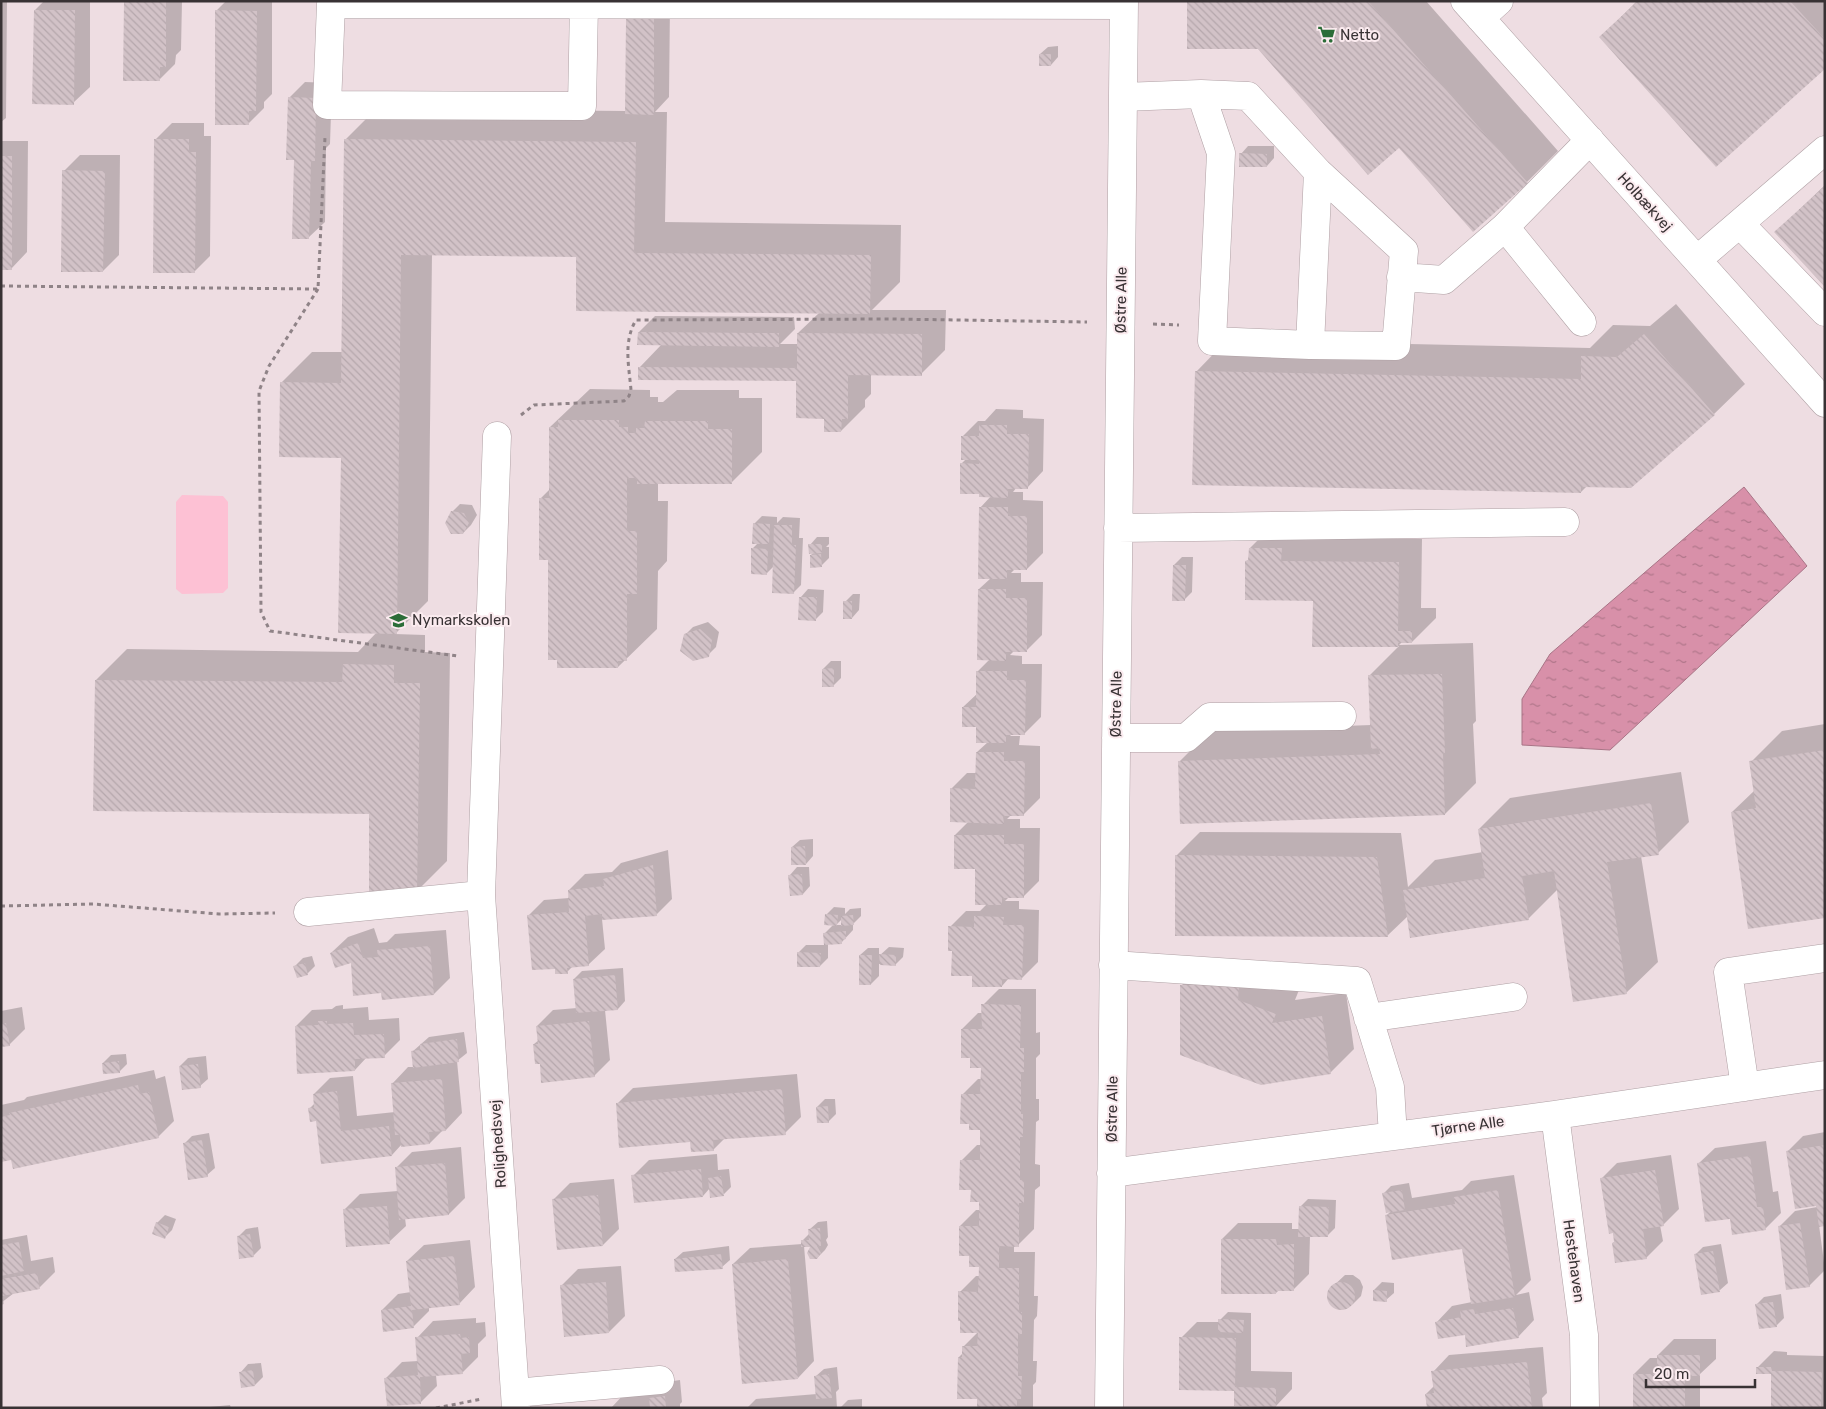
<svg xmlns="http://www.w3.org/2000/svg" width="1826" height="1409" font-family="Rubik,sans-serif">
<defs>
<pattern id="water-ripples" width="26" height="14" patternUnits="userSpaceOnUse" patternTransform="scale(1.25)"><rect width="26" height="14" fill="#d890a9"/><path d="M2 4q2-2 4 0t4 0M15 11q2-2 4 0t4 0" fill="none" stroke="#b0768a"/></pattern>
<pattern id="building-back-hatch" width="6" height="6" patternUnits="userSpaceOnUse" patternTransform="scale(1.25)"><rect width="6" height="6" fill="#d2c2c7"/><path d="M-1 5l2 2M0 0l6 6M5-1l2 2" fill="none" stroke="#b5a7ac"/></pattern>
</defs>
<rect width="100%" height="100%" fill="#eedde2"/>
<!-- grass -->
<path fill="#fdc1d4" d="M182,495L223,496L228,502V588L223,593L182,594L176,589V502Z"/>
<!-- water -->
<path fill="url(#water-ripples)" stroke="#a87486" d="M1744,487L1807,566L1610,750L1522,745V699L1550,654Z"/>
<!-- shadow -->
<path fill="#0003" fill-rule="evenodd" d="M1,1H7L6,118L1,122Z
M44,1H90V87L73,103L35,10Z
M125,1H182L181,50L176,55L175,64L159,80Z
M226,1H272V94L264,102V108L248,124L216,11Z
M1189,1H1426L1558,151L1527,182L1399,146Z
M1637,1H1825V67L1601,37Z
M643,4H670L669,97L655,112H667L665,222L901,225L900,282L872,310H946L945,350L921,374H871V394L865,400V407L841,431L826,417L798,379L639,368L662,344L639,332L655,316L794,317L795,329L780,344H798V333L819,313L577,256L432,254L428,601L395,634L425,635V652L450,653L447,861L416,892L371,813L96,680L127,649L358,652L377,632L342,456L281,383L312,352H342L345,140L376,109L627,111V20Z
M1058,46V57L1051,65L1040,54L1048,47Z
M305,82L332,83L330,144L326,148L325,222L308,238L295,159L289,98Z
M172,123H204V136H211L210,256L194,272L156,139Z
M1,141H28L27,252L11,269L1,268Z
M1248,146H1274V158L1267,166L1241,154Z
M80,155H120L119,255L103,271L64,171Z
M1825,185V286L1776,232Z
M1676,304L1745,384L1714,414L1587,486L1581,492L1196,372L1227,340L1590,348L1613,325L1650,326Z
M590,389L650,390V397H658V402H663L677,390H739V398H762V452L731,483L658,482V501H668L667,561L658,571L657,629L618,667L549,559L540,499L550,489V427Z
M996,409L1023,410V418L1044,419L1043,471L1027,488L1017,487L1013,492H1023V500L1043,501V553L1027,569H1015L1011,573H1021V582H1043L1042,635L1026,651H1014L1010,655L1022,656V664H1042L1041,717L1025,733H1013L1010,736H1020L1019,745L1040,746V798L1024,814H1012L1007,819H1020V828H1040L1039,881L1023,897H1009L1005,901H1019V909L1039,910L1038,962L1022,978H1009L1002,986L974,975L953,950L950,927L966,911H980L987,904L976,868L955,835L969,821L951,789L967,773H977V752L988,742L963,707L978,693V671L990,659L979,589L991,578L980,508L991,496L980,493L961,464L966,459L962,437L978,421H985Z
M460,504L472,505L477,515L471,525L463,533L452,512Z
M762,516L777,517V523L783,517L800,518L799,538H803L801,585L793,593L774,566L767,573L753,548L758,543L754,524Z
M1274,524L1305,538L1422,539L1421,608H1436V618L1412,642H1402L1399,645L1473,643L1476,721L1473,724L1476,783L1445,814L1179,762L1210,731L1371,725L1369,676L1399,646L1314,645V599L1247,561L1250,558V548Z
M817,537H829V544L826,547H829V558L821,566L811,555L814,552L810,545Z
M1182,557H1193L1192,592L1184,600L1174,565Z
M808,589L824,590L823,612L815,620L801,597Z
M853,594H860L859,610L852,618L845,602Z
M708,622L719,632L716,647L708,655L685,635L693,627Z
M831,661H841V678L833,686L823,669Z
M1825,724V916L1732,812L1755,790L1751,762L1782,731Z
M1681,772L1689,822L1658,853L1641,856L1658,962L1626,993L1558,889L1528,919L1408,916L1387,936L1176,856L1200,832L1401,833L1408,887L1435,860L1483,852L1479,829L1510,798Z
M813,839V856L806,864L792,847L800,840Z
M668,850L672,899L656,915L602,919L605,949L588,965L573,966L567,972L556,967L528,916L544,900L569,898V890L585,874L612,872L621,863Z
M797,867H809L810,886L803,894L790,875Z
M834,907L845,908V914L850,909L861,908V916L853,924V930L841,943H828V958L820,966L798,953L806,945H826L825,933L834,924L826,915ZM842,919V925H836Z
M374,928L379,943L387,942L395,934L446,930L450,978L434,994L382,992L352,961L331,953L348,937Z
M889,947L904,948L903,957L895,965L879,964V976L871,984L860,955L868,948H879V956Z
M312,956L315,966L307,974L295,966L303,958Z
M1206,961L1299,990L1295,1000L1346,993L1354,1049L1330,1073L1182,985Z
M623,968L625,1001L618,1009L605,1010L610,1060L594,1076L541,1063L534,1044L539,1040L537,1026L553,1010L577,1008L574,979L582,971Z
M999,989H1036V1033L1040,1032V1054L1036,1058V1099H1039V1120L1036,1122L1035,1164L1040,1165V1186L1035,1190L1034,1229L1018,1245H1014V1252H1035L1034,1296H1038L1037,1316L1034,1320L1033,1361H1037L1036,1382L1033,1385V1408H974L978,1407V1397L959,1357L963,1353V1347L978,1332L960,1292L976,1276H980V1266L970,1254L960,1226L976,1210H980L981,1201L972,1189L961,1161L977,1145H981V1129L970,1123L962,1095L978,1079H982V1067L972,1057L962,1029L978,1013H983V1005Z
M343,1005V1009L368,1007L369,1020L399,1018L400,1040L384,1056L367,1057L355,1070L296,1026L312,1010L332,1009L336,1006Z
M22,1007L25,1029L9,1045L1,1046V1011Z
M464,1032L467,1053L457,1061L462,1113L446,1130H443L430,1143L402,1144L392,1155L322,1162L317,1119L310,1108L315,1103L314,1094L330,1078L353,1076L357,1116L395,1112L392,1084L408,1067H414L412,1052L429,1037Z
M126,1054L127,1064L119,1072L103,1063L111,1055Z
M206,1056L208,1079L200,1086L180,1066L188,1058Z
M154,1070L156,1079L165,1076L174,1121L158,1137L1,1160V1105L24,1100L27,1097Z
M797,1074L801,1117L785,1133L725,1138L714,1149L692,1141L617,1104L633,1088Z
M825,1099H835L836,1114L828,1122L817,1107Z
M1825,1132V1224L1819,1225L1825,1270L1809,1286L1779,1227L1795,1211L1817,1207L1787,1152L1803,1136Z
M209,1133L215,1168L207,1175L184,1144L192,1136Z
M1766,1141L1773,1192L1778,1191L1781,1213L1765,1229L1731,1217L1698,1164L1715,1148Z
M461,1147L465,1198L449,1214L405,1218L406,1226L389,1242L344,1210L360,1194L398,1191L396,1168L412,1152Z
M717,1154L718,1170L729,1169L731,1187L724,1194L710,1188L703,1196L633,1176L649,1160Z
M1671,1155L1679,1209L1663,1225H1660L1663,1241L1647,1257L1613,1243L1615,1241L1601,1179L1617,1163Z
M1514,1175L1531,1280L1516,1295L1529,1292L1534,1320L1518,1337L1466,1333L1436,1323L1452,1306L1472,1302L1463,1248L1387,1215L1391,1211L1384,1193L1391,1186L1409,1183L1412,1198L1462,1190L1471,1181Z
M614,1179L619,1229L603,1245L554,1199L570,1183Z
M1308,1199L1336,1200L1335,1228L1327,1236H1310L1309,1274L1293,1290H1279L1276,1293L1222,1239L1238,1223H1292V1229H1299L1300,1207Z
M165,1215L176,1219L172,1230L164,1238L157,1223Z
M827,1221L828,1237L826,1240L828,1245L825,1250L817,1258L812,1245L804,1246L814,1361L798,1378L733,1264L750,1248L802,1244V1241L810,1233V1229L818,1222Z
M258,1227L261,1248L253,1256L238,1237L246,1229Z
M27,1235L31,1261L53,1257L55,1272L39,1288L14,1293L1,1303V1240Z
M470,1240L475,1287L459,1304L429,1307V1311L413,1327L382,1310L398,1294L411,1292L407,1261L424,1245Z
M1721,1244L1728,1283L1720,1290L1702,1293L1695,1255L1703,1247Z
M729,1246L730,1260L722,1267L675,1259L683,1252Z
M621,1266L625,1316L609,1332L562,1285L578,1269Z
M1345,1275H1353L1360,1280L1363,1287L1361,1296L1353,1304L1346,1309H1338L1331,1305L1328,1297L1330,1289Z
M1382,1282L1394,1283V1293L1386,1300L1374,1299V1290Z
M1781,1294L1784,1318L1776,1326L1756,1305L1764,1297Z
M1228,1312L1251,1313V1371L1292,1372V1389L1276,1406L1235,1390L1181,1338L1197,1322H1220V1320Z
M476,1318V1323L485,1322L486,1336L478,1344V1357L462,1373L436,1375L437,1386L421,1402L386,1378L402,1362L418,1361L417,1338L433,1321Z
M1674,1339H1716V1359L1700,1374V1408H1634V1374L1650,1358H1658V1355Z
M1543,1347L1547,1393L1542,1398L1543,1408H1428L1426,1394L1434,1386L1433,1372L1449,1355Z
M1774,1351L1787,1352V1355L1825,1356V1408H1772L1773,1372L1758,1367Z
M261,1363L263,1377L255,1385L241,1372L248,1364Z
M837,1367L839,1389L836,1392L837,1408H735L748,1407L756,1399L817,1394L816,1376L824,1369Z
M680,1380L682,1402L680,1404V1408H611L625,1393L666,1382Z
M862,1399V1408H840L848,1400Z
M230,1405L231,1408H209L210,1407Z
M1197,1407L1245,1408H1196Z"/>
<!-- building -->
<path fill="url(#building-back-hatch)" d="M124,1H166V67H160V81H123Z
M1187,1H1368L1528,183L1473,232L1399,148L1368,175L1258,49H1187Z
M1638,1H1790L1825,39V69L1716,167L1599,37Z
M34,10H75L74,105L32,104Z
M215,10L257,11L256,111H249V125H215Z
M626,19H654V115L625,114Z
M1039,54H1051V66H1039Z
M288,97L316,98L315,161H311L309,239H292L294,160H286Z
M154,139H189V152H196L195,273H153Z
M344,139L636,142L634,253L871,255L870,314L576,311V257L401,255L397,634L338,633L341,458L279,457L280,382L341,383Z
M1239,153L1267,154V167H1239Z
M1,156H12V270H1Z
M62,170L105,171L103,272H61Z
M1825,186V287L1774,232Z
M638,332L779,333V347L637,345Z
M797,333L922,334V376L848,375V419H842L841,432H824V419L796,418V381L638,380V367L797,368Z
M1644,334L1715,415L1631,488L1581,487V493L1192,485L1195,371L1581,379V356L1617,357Z
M558,420H619V427H628V433H636V428H644L645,421H708V429H732V484H637V478H627V531H637V594H627V661H618V668H557V660H548V560H539V498H549V427H558Z
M979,425H1007V434H1029L1028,489H1008V498L979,497V494H960V463L979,464V460H961V436H979Z
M979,507H1008V516H1027V570H1007V579H978Z
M451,511L464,513L469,523L463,534H451L445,523Z
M753,523L770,524L769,544H752Z
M774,525H792V545H796L794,594L772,593Z
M808,544H822V553L809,554Z
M751,548L768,549L767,575L751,574Z
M1249,548H1282L1281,561L1399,562L1398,631H1412V643H1398V647H1312L1313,601L1245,600V561L1248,560Z
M821,554L822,567L810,568V555Z
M1173,565H1186L1185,601H1172Z
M978,589H1006V598H1027V652H1006V661L977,660Z
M799,597H817L816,621L798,620Z
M843,601H852V619H843Z
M700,629L712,640L709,657L693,661L680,651L684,634Z
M343,664L394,665V683H420L417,894L369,893V814L93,811L95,680L342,682Z
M834,668V687H822V669Z
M976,671H1007V680H1026L1025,735H1006V743H976V727H962V707H976Z
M1442,674L1445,753H1443L1445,815L1180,824L1178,761L1380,754L1379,748L1371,749L1368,675Z
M1825,750V918L1748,929L1731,812L1756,808L1749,761Z
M976,752H1004V761H1025L1024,816H1003L1004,824L950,822V788L975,789Z
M1651,803L1659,855L1607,862L1627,994L1573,1002L1554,871L1522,876L1529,920L1410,938L1403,890L1485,878L1478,829Z
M954,835H1004V844H1024V898H1002V905H975V869H954Z
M805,846L806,865H791V847Z
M1175,855L1377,857L1388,937L1175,936Z
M653,865L657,916L602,920V914L585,916L589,966L567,968L568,974H555V969L532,970L527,915L569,912L568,890L604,886L603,879Z
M802,874L803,895L790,896L788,875Z
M825,914L838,915L837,926L824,925Z
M853,915L854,925L841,926V916Z
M974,916L1004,917L1003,925H1024L1022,980L1002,979V987H972V976H951L952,951H948V926L974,927Z
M846,931V939L842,940V944L824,945L823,933Z
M358,943L363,958L378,957L377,950L430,946L434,995L382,1000L381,993L353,996L351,963L335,968L330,953Z
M797,952L821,953L820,967H797Z
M879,954L896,955V966L880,965Z
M859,955H872L871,985H859Z
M305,963L308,975L297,978L293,966Z
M615,975L618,1010L576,1013L573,979Z
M1180,985H1239L1238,1000L1276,1014L1272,1023L1322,1016L1331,1074L1261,1085L1180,1055Z
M981,1004L1021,1005L1020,1048H1024V1072H1021V1114H1023V1137H1020V1180H1024V1203H1019V1247L999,1246V1268H1019V1312H1022V1334H1018V1376H1022L1021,1399H1017V1408H977V1399H957L958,1357H962V1346H977L978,1333H960V1321H958V1291L978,1292L979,1267H969V1256H959V1226H979V1202H970L971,1190H959L960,1160H980V1130H969V1124H960L961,1094H980L981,1068H970V1058H961V1029H982Z
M318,1021H327V1024L353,1023L354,1035L384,1034L385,1058L355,1059V1071L297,1074L295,1026L318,1025Z
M589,1021L595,1077L541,1083L540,1064H535L533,1044H538L536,1026Z
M6,1023L10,1046L1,1047V1024Z
M457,1039L459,1062L413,1068L411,1051L420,1050V1044Z
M119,1061L120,1073L103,1074L102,1063Z
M198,1064L201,1088L182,1090L179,1066Z
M442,1079L446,1131L429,1132L430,1144L401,1147L400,1135H395L391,1083Z
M138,1085L140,1094L149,1092L159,1138L13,1169L11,1160L1,1162V1117L10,1115L9,1113Z
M782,1089L786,1135L713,1140L714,1151L691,1152L690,1142L619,1148L616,1103Z
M337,1091L341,1131L389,1126L392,1156L321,1164L316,1121L310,1122L308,1108L314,1107L313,1094Z
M828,1106L829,1123H817L816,1107Z
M202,1140L208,1177L188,1180L183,1143Z
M1825,1145V1226L1819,1227L1816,1206L1795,1209L1786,1151Z
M1750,1156L1757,1207H1763L1766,1230L1732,1235L1730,1219L1705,1222L1697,1163Z
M445,1163L449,1215L399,1220L395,1167Z
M701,1169L703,1197L634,1203L631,1175Z
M1655,1170L1664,1226L1643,1229L1647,1259L1615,1263L1612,1243L1614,1242L1613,1233L1609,1234L1600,1178Z
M721,1176L724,1196L710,1198L708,1178Z
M1402,1190L1405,1210L1386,1213L1382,1193Z
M1498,1190L1515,1297L1471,1304L1462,1249L1392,1260L1385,1215L1455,1204L1454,1197Z
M598,1195L603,1246L557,1250L552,1199Z
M387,1206L390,1244L346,1247L343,1209Z
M1299,1206L1329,1207L1328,1237H1298Z
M156,1222L169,1227L165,1239L152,1234Z
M1800,1223L1810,1287L1786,1290L1778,1226Z
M820,1228L821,1246H817L821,1253L817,1259H810L807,1253L810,1247H801V1240H809L808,1229Z
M250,1234L254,1257L239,1259L237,1236Z
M1221,1239H1276L1277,1245L1294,1244V1291H1276V1294H1221Z
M19,1242L24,1271L1,1276V1245Z
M1713,1251L1720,1292L1701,1295L1694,1254Z
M721,1254L723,1269L675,1272L674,1259Z
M454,1256L460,1305L412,1310L414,1328L383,1332L381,1310L411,1306L406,1261Z
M788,1259L798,1379L742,1384L732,1264Z
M37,1273L40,1289L2,1296L4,1304L1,1305V1279Z
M1327 1296a14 14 0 1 1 28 0a14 14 0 1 1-28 0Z
M606,1282L609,1333L564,1337L560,1285Z
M1373,1290L1387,1291V1302L1373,1301Z
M1773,1302L1777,1327L1759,1329L1755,1304Z
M1513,1308L1519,1338L1466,1347L1465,1335L1438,1339L1435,1322L1461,1317L1460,1311L1474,1309L1475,1314Z
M1218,1319L1244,1320L1243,1333L1218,1332Z
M460,1334L461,1338L469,1337L470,1353L461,1354L463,1374L420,1377L421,1404L387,1406L384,1378L418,1375L415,1337Z
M1179,1337L1236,1338L1235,1387L1276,1388V1407L1234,1406V1391L1179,1390Z
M1657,1355H1700V1376H1685V1408H1633V1374H1657Z
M1527,1362L1532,1408H1427L1425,1394L1434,1393L1431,1371Z
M1756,1367H1771L1772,1371L1822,1372L1821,1408H1771V1374H1756Z
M253,1370L255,1386L241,1388L239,1372Z
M829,1374L832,1398L816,1399L814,1376Z
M665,1396L666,1408H650L649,1398Z"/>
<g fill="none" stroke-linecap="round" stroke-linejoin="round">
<defs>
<path id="minor" d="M1465,1L1825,403
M584,4L582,106L327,105L331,4L1124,5
M1480,18L1499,1
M1201,94L1248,96L1318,172L1310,345
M1123,97L1201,94L1221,153L1212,341L1310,345L1396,346L1404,251L1318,172
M1740,224L1825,312
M1697,260L1825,150
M1401,277L1444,280L1505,227
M1582,322L1505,227L1590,140
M1118,528L1565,522
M1116,738H1186L1210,717L1342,716
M481,895L516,1408
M308,912L481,895L497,436
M1113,965L1357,981L1390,1087L1393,1136
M1368,1018L1513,997
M1745,1087L1728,972L1825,958
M1555,1115L1584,1335L1585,1408
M1111,1173L1555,1115L1825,1075
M515,1393L660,1380
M1109,1408L1124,1"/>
</defs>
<!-- minor casing -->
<use href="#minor" stroke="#afa0a4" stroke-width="29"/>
<!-- path -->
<path stroke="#8f8387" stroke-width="3" stroke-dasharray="4 4" stroke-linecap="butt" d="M1,286L318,289L325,137
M318,289L269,366L259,391L261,612L270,631L458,656
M1153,324L1179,325
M521,415L534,405L624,401L629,396L631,390C629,366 623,342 636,320L892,319L1087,322
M1,906L93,904L219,914L275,913
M436,1408L482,1399"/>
<!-- minor -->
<use href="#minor" stroke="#fff" stroke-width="28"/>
</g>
<!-- icons -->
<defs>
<symbol id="supermarket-bare" viewBox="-9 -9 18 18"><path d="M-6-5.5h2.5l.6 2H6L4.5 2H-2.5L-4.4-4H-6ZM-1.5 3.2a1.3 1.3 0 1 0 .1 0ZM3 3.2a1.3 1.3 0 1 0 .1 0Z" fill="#2b6d38" stroke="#fbebef" stroke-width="2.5" paint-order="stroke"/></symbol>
<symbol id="school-bare" viewBox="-9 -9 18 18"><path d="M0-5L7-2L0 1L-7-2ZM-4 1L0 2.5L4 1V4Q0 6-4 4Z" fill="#2b6d38" stroke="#fbebef" stroke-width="2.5" paint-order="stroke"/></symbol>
</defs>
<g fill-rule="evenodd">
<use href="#supermarket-bare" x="1314" y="22" width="25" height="25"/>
<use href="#school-bare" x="386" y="608" width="25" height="25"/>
</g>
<g text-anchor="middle" stroke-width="4" stroke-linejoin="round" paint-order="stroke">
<!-- poi labels -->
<g font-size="15" fill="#383234" stroke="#fbebef" text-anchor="start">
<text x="1340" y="40">Netto</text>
<text x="412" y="625">Nymarkskolen</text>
</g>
<!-- street labels -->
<g font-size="15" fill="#383234" stroke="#fbebef">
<text transform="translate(1645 202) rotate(48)" y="5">Holbækvej</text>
<text transform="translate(1121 300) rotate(-89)" y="5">Østre Alle</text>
<text transform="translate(1116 704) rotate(-89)" y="5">Østre Alle</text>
<text transform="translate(1112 1109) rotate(-89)" y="5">Østre Alle</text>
<text transform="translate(1468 1126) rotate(-8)" y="5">Tjørne Alle</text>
<text transform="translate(498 1144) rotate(-94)" y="5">Rolighedsvej</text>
<text transform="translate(1574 1261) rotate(82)" y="5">Hestehaven</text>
</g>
</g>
<!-- border -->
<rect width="1826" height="1409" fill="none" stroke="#383234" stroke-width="5"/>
<!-- scale -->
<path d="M1646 1379v8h109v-8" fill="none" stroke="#383234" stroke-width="2.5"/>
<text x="1654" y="1379" font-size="15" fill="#383234" stroke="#fbebef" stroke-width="4" paint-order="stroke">20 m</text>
</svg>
